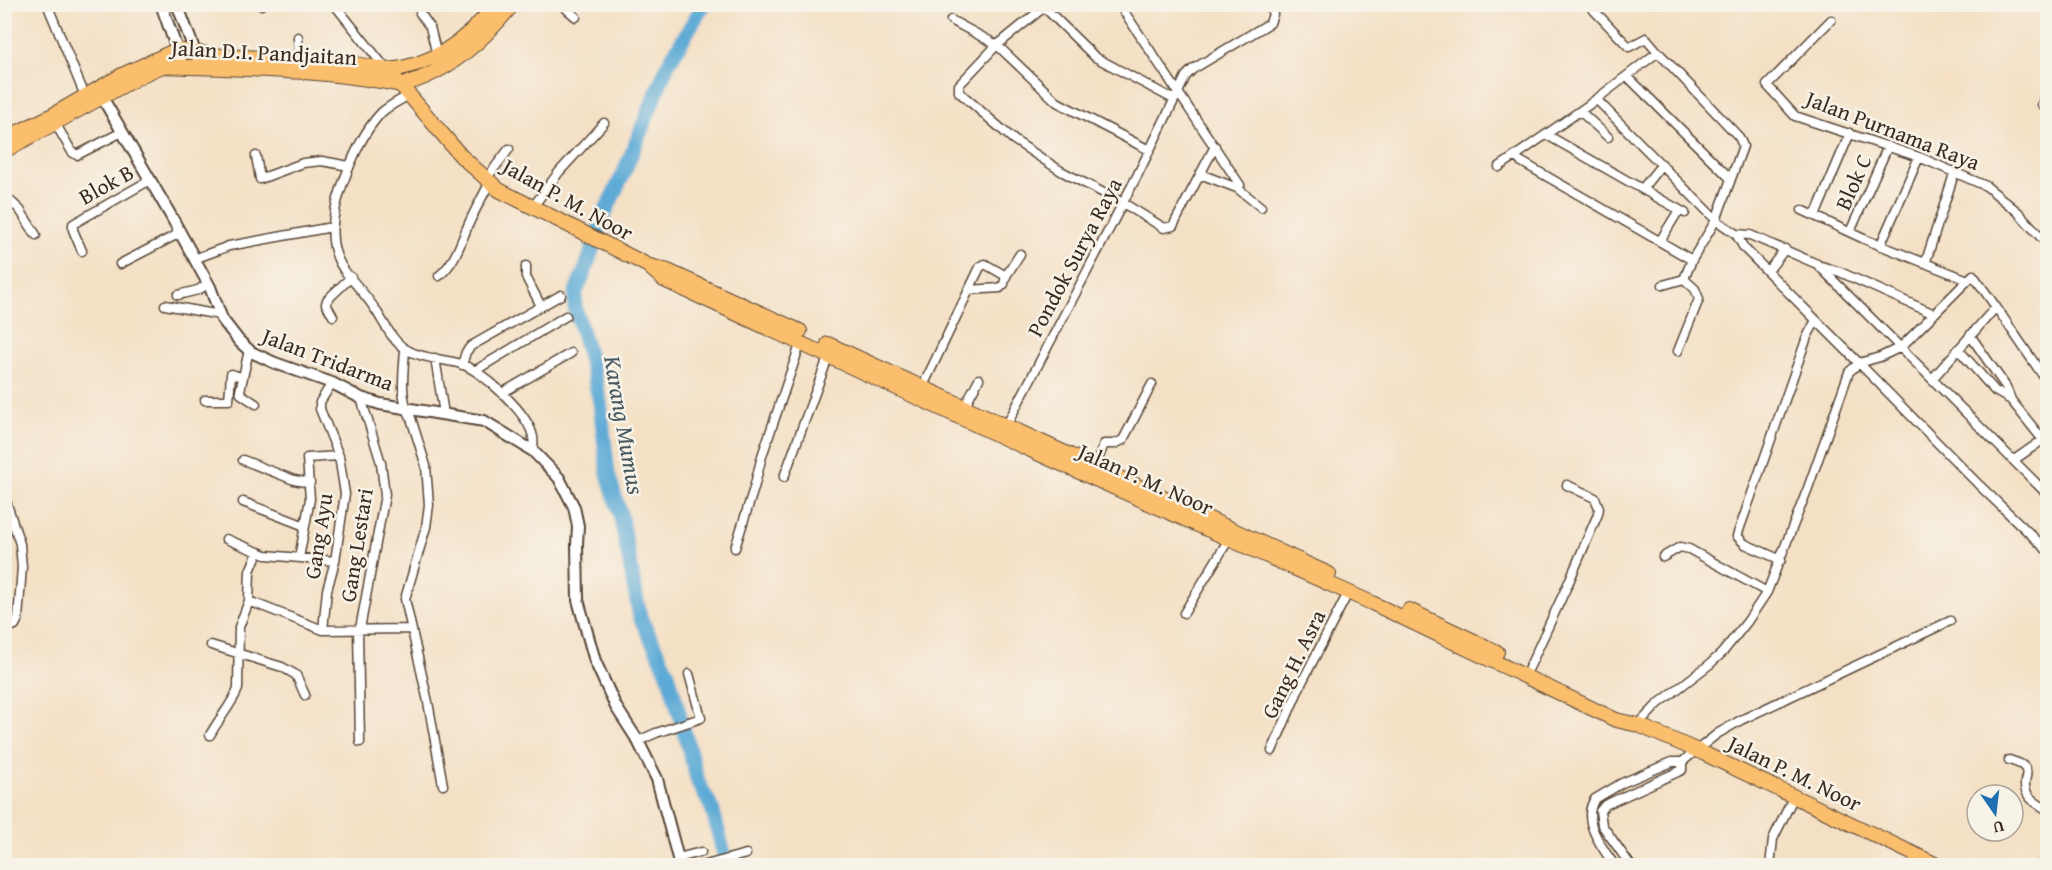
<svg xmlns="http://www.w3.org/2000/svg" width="2052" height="870" font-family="'Gentium Book Plus',serif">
<rect width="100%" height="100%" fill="#f7f3e8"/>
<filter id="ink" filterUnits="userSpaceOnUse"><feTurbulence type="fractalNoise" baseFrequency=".0167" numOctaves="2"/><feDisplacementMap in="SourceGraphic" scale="12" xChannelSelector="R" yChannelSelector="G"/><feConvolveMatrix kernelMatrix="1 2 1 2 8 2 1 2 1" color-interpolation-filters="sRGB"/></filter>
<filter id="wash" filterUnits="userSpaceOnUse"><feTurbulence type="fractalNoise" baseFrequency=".008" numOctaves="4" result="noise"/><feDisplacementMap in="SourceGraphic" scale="24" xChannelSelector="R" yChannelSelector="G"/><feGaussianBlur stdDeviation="1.35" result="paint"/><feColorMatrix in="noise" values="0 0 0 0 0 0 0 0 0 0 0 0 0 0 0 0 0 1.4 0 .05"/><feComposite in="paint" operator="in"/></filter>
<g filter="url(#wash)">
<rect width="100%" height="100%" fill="#f4e0c5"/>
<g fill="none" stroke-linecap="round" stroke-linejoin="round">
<!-- river -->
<path stroke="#5daad6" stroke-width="15" d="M704,4L668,64L625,170L603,217L586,268L575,294V308L594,375L600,402L608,474L620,513L640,617L668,673L698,782L712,808L727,866"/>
</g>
</g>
<g filter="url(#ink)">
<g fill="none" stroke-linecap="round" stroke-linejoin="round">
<defs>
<path id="minor" d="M47,4L85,96
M334,4L387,70
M561,4L576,17
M1041,4L1095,57L1173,99
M1048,4L995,47L959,85V92L1014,140L1061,171L1123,203L1164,228L1173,226L1215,146
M1119,4L1240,185L1237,188L1200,174
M1588,4L1629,47L1646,38L1658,52
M261,5L262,4
M420,13L430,27L437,55
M951,20L997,45L1057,102L1149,150
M1831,20L1767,85L1795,116L1919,157L1986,186L2018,212L2048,245
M298,37L299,60
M1658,52L1739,137L1743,146L1716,220L1692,260L1520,161L1515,156L1590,104Z
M1627,76L1730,178
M409,95C401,100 390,105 382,112C364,130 352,159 343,183C333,212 325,243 344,270C354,283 366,295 375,309C384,322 393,344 409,351C424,359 445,359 461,364C483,371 529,414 533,437C534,441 533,446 533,451
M1596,99L1716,220L1736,234L1744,248L1859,363L1849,372L1808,488L1767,592L1747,622L1722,653L1710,664L1658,704L1638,725
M2042,105L2048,85
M1580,111L1608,137
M54,121L72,152L77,155L122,132
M1547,135L1642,189L1662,164
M256,156L260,179L303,163L322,161L349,166
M1499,167L1515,156
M486,179L509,149
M1237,188L1261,207
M1642,189L1685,213
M4,195L20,210L36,235
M532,208L559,172L604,123
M1802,210L1864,239L1968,280
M1815,216L1850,133
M1850,232L1888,146
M1736,234L1750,235L1817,264L2048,495
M1660,241L1679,210
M1880,246L1919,157
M82,251L73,230V224L150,180
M194,259L229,246L332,227
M120,264L180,233
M1925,264L1955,171
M526,266V277L541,306
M1821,266L1840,272L1934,314
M1768,271L1785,249
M439,276C455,262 459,247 467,228C473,213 482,198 490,182
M1663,285L1684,279
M969,290L1000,288L1004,284L1006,276
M178,295L198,290L208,284
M165,305L220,315
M1996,307L1973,275L1901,347L1880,357L1859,363L1979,485L2048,551
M333,316L326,304L327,300L351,277
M1970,335L2006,387L2011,400L2043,440
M405,349C404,369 399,398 410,415L426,466L429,505L426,527L405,599L428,702L443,785
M1958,349L1995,391L2011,400
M249,350L240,391L241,394L256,404
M1678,351L1699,299L1695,289L1684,279L1692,260
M435,358L444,414
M462,365L466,352L471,346L561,295
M476,370L566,316
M1933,378L1996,307L2048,383
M922,388L980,267L985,264L1006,276L1020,254
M502,393L571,353
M205,400H229L231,374L242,377
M964,407L979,379
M1005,428L1137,176L1186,76L1193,69L1270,23L1273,14L1269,4
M243,460L294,480L310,483
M2014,460L2047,437
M1095,467L1104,444H1114L1123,440L1152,384
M784,477L829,355
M4,495L20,544L22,567L18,619L15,625L4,629
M243,502L305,526
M226,539L258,552
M735,548L754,488L762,456L801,342
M1663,557L1680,547L1689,549L1767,592
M299,558L310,499L307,458L339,456
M1781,560L1745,544L1737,536L1807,337L1816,320
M249,601L323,630L410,629
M1184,613L1229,539
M360,629L385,495L381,463L361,398
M323,630L327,590L335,561L345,494L339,456L320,409V402L332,383
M358,630L360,742
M211,645L282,667L296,675L305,695
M1529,668L1568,584L1598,514L1599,508L1595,498L1567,485
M210,735C218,720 233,703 238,689L239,627L249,601L250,571L258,552L266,555L335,561
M638,741L656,733L701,718L689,674
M1272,751L1301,684L1348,593
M2009,760C2015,762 2024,764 2026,770C2028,775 2024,780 2025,785C2025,798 2038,804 2048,810
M678,858L701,852
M702,866L746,854
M1615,866C1603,849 1580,820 1595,799L1622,783L1665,765L1672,762H1682L1717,734L1741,720L1950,621
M1631,866L1602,825L1600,811L1605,805L1682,770V762
M1770,866L1773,839L1794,796
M2041,866L2048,857"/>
<path id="tertiary" d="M161,4L183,67
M177,4L197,57
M102,97L171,216L210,287L222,319L239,341L251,352L275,363L332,383L361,398L380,404L484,421L533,451L559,478L574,507L578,526L577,545L578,600L595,661L616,707L638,741L657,779L680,866"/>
<path id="primary" d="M388,70C432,66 468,39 496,4
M401,85C448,73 483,41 513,4"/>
<path id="trunk" d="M4,139L51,116L122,75L176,50L222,56L344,62L388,70L461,156L499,190L647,265L664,280L1037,453L1372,603L1616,720L1638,725L1703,753L1939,866
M4,151L142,75L162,66C242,69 323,69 401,85
M650,266L668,271L800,331
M828,344L1329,574
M1409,610L1497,652"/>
</defs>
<!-- minor casing -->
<use href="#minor" stroke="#574537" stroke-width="11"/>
<!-- tertiary casing -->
<use href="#tertiary" stroke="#574537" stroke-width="14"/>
<!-- primary casing -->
<use href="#primary" stroke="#574537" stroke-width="16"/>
<!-- trunk casing -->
<use href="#trunk" stroke="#574537" stroke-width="16"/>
<!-- minor -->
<use href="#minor" stroke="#fff" stroke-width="8"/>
<!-- tertiary -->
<use href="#tertiary" stroke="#fff" stroke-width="10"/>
<!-- primary -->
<use href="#primary" stroke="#fabe6d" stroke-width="14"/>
<!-- trunk -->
<use href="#trunk" stroke="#fabe6d" stroke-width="14"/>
</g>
</g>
<g text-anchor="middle" stroke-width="5" stroke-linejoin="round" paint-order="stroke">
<!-- street labels -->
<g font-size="22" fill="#3b2a1e" stroke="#f7f3e8">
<text transform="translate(264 52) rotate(3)" y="8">Jalan D.I. Pandjaitan</text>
<text transform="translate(1893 130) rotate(21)" y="8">Jalan Purnama Raya</text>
<text transform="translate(1853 182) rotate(-66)" y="8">Blok C</text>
<text transform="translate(106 184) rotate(-29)" y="8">Blok B</text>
<text transform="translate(568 199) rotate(29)" y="8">Jalan P. M. Noor</text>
<text transform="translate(1074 257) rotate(-62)" y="8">Pondok Surya Raya</text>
<text transform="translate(328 359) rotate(21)" y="8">Jalan Tridarma</text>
<text transform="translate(1146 479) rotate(24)" y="8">Jalan P. M. Noor</text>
<text transform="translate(318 536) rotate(-81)" y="8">Gang Ayu</text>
<text transform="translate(356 545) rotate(-81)" y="8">Gang Lestari</text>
<text transform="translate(1293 664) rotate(-64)" y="8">Gang H. Asra</text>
<text transform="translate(1795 773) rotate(26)" y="8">Jalan P. M. Noor</text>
</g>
<!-- water labels -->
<g font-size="24" font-style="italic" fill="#47575e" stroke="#f7f3e8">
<text transform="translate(624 425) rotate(80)" y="8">Karang Mumus</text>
</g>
</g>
<!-- margin -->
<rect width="2052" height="870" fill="none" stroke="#f7f3e8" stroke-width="24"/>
<!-- north arrow -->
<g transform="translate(1995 813) rotate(166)"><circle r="28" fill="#f7f3e8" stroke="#aca397" stroke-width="1.5"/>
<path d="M0-4.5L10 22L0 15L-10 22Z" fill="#1f6fb2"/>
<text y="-9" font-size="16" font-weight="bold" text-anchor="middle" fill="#3b2a1e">U</text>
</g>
</svg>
